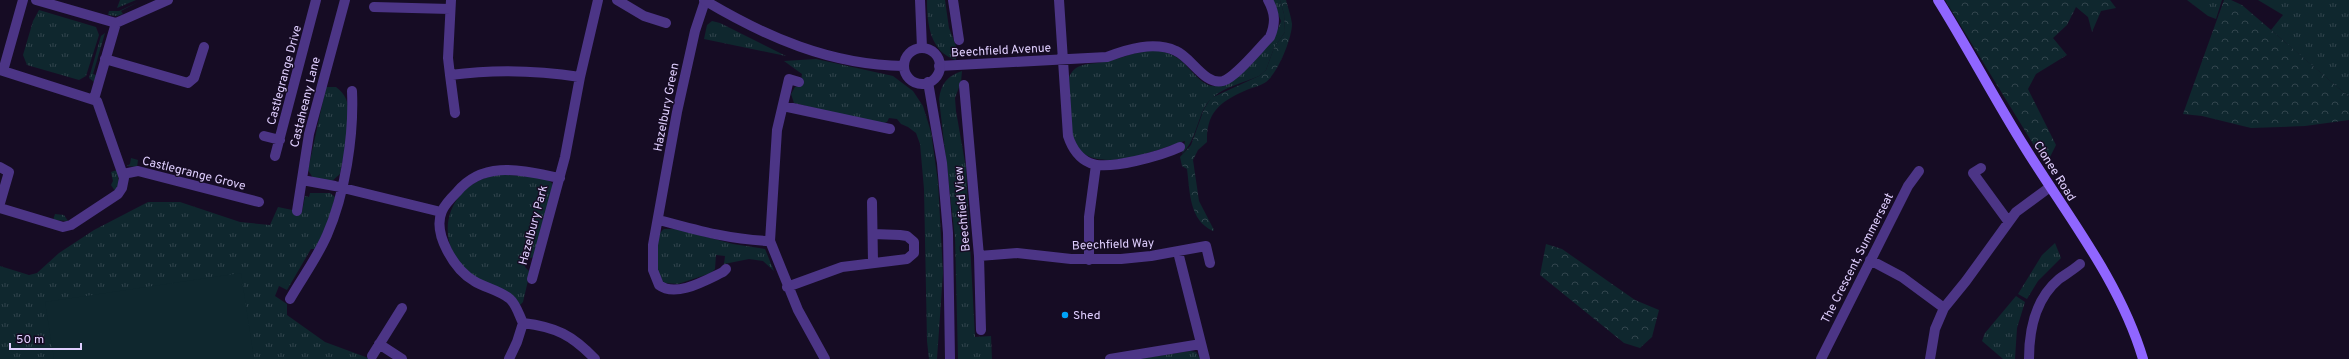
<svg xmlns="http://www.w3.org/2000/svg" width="2349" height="359" font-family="Overpass,sans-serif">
<defs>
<pattern id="grass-tufts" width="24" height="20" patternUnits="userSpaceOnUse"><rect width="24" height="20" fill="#0f272e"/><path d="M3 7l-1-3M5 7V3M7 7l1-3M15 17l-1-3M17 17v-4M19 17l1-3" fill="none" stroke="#32454d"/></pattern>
<pattern id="forest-crowns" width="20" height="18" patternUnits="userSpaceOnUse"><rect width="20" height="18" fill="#0f272e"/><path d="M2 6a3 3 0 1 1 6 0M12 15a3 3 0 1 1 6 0" fill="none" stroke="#32454d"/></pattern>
</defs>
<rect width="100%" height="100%" fill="#160c24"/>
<!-- grass -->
<path fill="url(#grass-tufts)" d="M120,0H136L117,8Z
M927,0H945L949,28L956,46V60C930,52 927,24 927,0Z
M1272,0H1280L1284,14L1285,32L1274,48L1266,70L1259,76C1245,82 1224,87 1212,98C1197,111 1199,137 1182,154L1185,141C1157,149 1085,182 1072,136C1068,120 1070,94 1069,77C1076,62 1088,65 1103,62C1122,59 1139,49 1159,51C1185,55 1187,72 1206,84C1231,98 1275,41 1281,21Z
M2187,0H2222L2216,19L2208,16Z
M2258,0H2349V97L2271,30L2283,15Z
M138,2L121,11L123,14L117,16L108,15L109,11H119Z
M39,10L96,27L99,35L86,76L79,80L27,65L23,55L33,21Z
M712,21L720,23L786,56L704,39L707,25Z
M105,33L93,74L96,75L94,82L89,78L101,36Z
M816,59L893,76L913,91L923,106L931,132L938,182L943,273L937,359H929L927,341L924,189L920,144L916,133L908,127L901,124L897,119L889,118L887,122L881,124L794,103L791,94L795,87L800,86L802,74L784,61Z
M962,71L961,82L955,98L956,111L966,168L975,337L991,336L992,359H958L955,238L939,99C941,84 947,76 962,71Z
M326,87H336C340,90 344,94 346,99C354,118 344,154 340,174L332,181L313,178L308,170Z
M131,158L138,160L137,167L127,166L130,164Z
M117,170L119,184L115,191L111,185L113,181L111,172Z
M496,175C509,175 538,175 549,181C553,183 553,186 553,189L534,257L526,259L525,267L530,272L523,302L520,305C503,294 480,284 466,270C431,236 449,184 496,175Z
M310,193H330L335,197L328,224L315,249H311L287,290L279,286L275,296L287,304V315L325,342L371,359H0V266L29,275L37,273L59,253L94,230L148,202H180L240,222L270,225L278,207L302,212L305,196L309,197Z
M55,214L64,215L68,221L53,220Z
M664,229H677L733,244L765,249L774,271L763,261L749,259L724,264L725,256L716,255L715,269L711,273L678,284L664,283C655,273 652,237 664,229Z
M2055,243L2061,258L2038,281L2027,299L2018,294L2042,255Z
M2016,296L2025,302L2017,328L2015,359H2003L1982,341L1985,333Z
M1190,351L1196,352L1200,359H1138Z"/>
<!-- forest -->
<path fill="url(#forest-crowns)" d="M1280,0H1286C1288,8 1291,16 1292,24C1292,38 1278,73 1266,82C1262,85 1255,87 1249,89C1223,100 1206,110 1207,142L1198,150L1193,160L1199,201L1214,230L1213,231C1189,220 1190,192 1187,169L1182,166L1180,157L1191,145L1204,109L1211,98L1259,76L1266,70L1274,48L1285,32L1284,14Z
M1945,0H2110L2116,8L2101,11L2092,32L2088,17L2076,7L2067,25L2053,38L2067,55L2036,74L2028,89L2056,145L2046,165Z
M2224,0H2231L2242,5L2349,97V120L2305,126L2251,128L2202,116L2183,114Z
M1546,244L1562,249L1635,300L1659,310L1652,337L1640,348L1624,343L1540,275Z"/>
<!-- garden -->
<path fill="#0f272e" d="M241,273L254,359H54L45,302Z"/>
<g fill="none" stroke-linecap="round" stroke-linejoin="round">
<!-- minor -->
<path stroke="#4c3586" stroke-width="10" d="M36,0L116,23
M451,0L448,58L450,75C494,69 536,70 580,77
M617,0L644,16L666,23
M953,0L959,40
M1059,0L1068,136C1072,148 1078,158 1090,163C1108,171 1163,155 1180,147
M705,1L695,31L677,112L653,245V270L659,285C676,298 706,280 723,272L726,269
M374,7L450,9
M105,59L188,83L194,78L204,47
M939,66L1107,57C1128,49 1154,41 1176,51C1191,57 1205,86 1223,81C1236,77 1259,48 1270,37C1276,23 1275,13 1268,0
M0,70L97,101L124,178L122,188L118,194L71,225L63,227L0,208
M3,71L23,0
M450,75L455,113
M799,82L789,79L777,130L770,241L798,310L825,359
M964,85L979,256L981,330
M94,99L116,23L168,0
M783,106L890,129
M264,136L280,140
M275,156L316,0
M0,167L9,172L0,203
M1981,168L1973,173L2008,221
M123,174L138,171L259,202
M302,180L335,186L441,212
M872,202L873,262
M297,211L309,134L345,0
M659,220C696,230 731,240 770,241
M1178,252L1205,359
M979,256L1017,253L1071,259H1121L1151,256L1206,246L1210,263
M1089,260V217L1096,165
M1870,260L1902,277L1944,308
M532,279L565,157L580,77L598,0
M787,287L842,267L907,259L914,253V242L907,236L900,235L873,234
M290,299C302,278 317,258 327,235C345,194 354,136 352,91
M523,323C556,327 572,335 595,359
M379,344L402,359
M372,356L402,308
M509,359L517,342L523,323C519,315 516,304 510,299C499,290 485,288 474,281C455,270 432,234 442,211C445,204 452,197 457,192C484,159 524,171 560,178
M1110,359L1201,344
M1821,359L1908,186L1919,171
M1930,359L1935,329L1944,308L1966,281L2016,212L2050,187
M2029,359C2029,330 2035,299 2059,279C2066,274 2073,270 2080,264"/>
<!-- tertiary -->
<path stroke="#4c3586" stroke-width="10" d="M704,0C766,37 830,65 904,66
M920,0L922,48
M904 66a18 18 0 1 1 36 0a18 18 0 1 1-36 0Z
M928,82L942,163L948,233L950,359"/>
<!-- secondary -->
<path stroke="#9066ff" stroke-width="10" d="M1938,0C1968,48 1994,98 2024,146C2066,214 2120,281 2143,359"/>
</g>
<!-- markers -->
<circle fill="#00a4fa" stroke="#160c24" stroke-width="1.5" cx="1065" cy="315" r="4"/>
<g text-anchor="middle" stroke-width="3" stroke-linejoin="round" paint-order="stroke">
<!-- street labels -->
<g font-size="12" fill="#e0cfff" stroke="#160c24">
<text transform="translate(1001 50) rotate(-3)" y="4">Beechfield Avenue</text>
<text transform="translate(284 75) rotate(-75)" y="4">Castlegrange Drive</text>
<text transform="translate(305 102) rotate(-76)" y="4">Castaheany Lane</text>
<text transform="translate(666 107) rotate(-79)" y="4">Hazelbury Green</text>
<text transform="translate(2055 171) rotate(58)" y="4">Clonee Road</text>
<text transform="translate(194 173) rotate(14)" y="4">Castlegrange Grove</text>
<text transform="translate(962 209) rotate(-95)" y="4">Beechfield View</text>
<text transform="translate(533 225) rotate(-75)" y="4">Hazelbury Park</text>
<text transform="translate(1113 244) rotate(-2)" y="4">Beechfield Way</text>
<text transform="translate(1857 258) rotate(-63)" y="4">The Crescent, Summerseat</text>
</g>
<!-- poi labels -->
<g font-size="12" fill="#e0cfff" stroke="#160c24" text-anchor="start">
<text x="1073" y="319">Shed</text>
</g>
</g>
<!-- scale -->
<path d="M10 343v6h71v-6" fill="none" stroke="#e0cfff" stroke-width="2"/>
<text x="16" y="343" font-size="12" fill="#e0cfff" stroke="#160c24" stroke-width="3" paint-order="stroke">50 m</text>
</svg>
